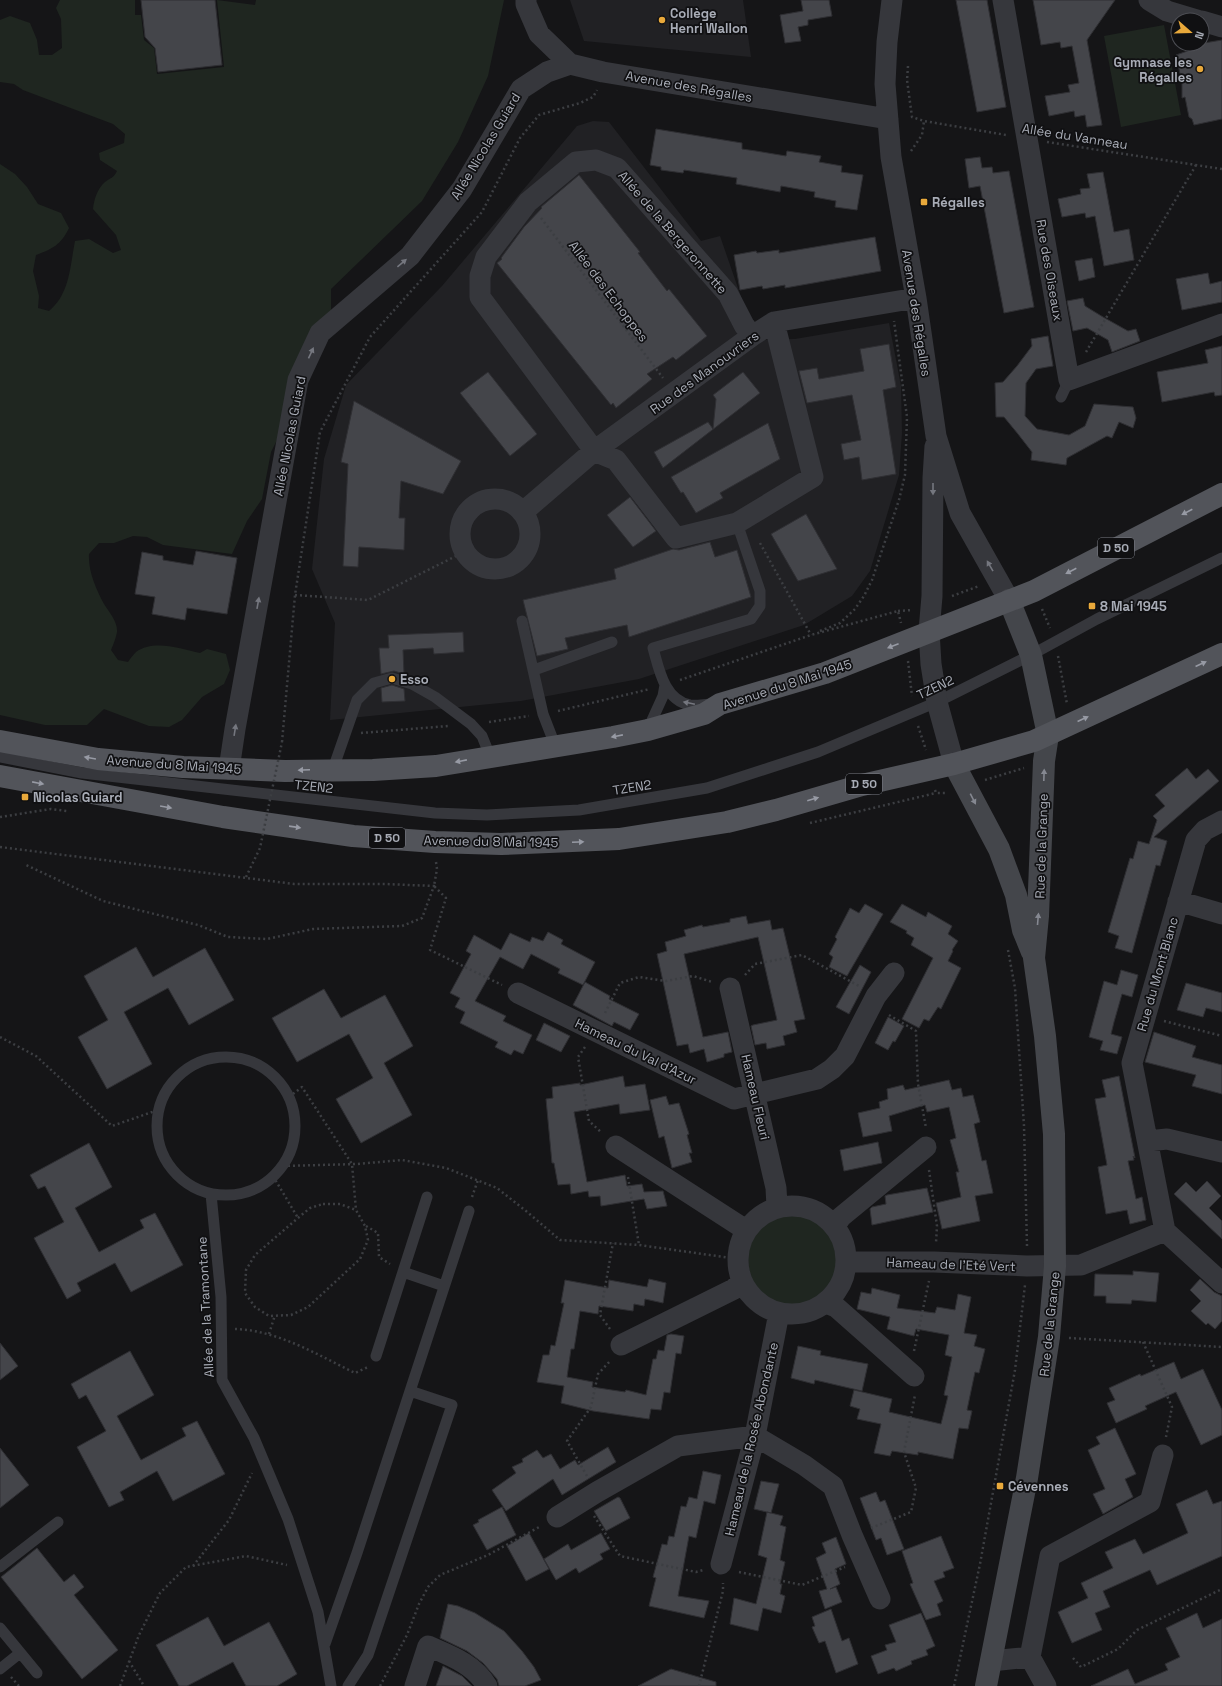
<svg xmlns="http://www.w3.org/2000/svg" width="1222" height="1686" font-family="'Space Grotesk',sans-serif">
<rect width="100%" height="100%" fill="#151517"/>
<!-- built -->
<path fill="#212124" d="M570,0H743L751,57L584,41Z
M593,121L609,122L701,241L720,236L756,340L795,339L889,323L901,386L902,433L899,475L870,571L852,596L804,625L639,679L521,701L330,720L335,623L312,569L324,459L346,385L442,286L577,126Z"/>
<!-- green -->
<path fill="#1f2620" d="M60,0H135V15H141L144,40L154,48L157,74L224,67L217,0L255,5L256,0H504L488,76L458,142L422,201L331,289V311L290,414L271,452L262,499L247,521L232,554L163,545L147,537L133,536L114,543H99L89,554C88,571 96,589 104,604C109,612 118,622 117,632C116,638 113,645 111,650L118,660L128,662C130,659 133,655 136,652C154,639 181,649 200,653L207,649L226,654L230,670L224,684L202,697L182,720L169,727L149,726L104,709L87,725H45L0,715V164L15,174L27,187L38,204L61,213L69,228C61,245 52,249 36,255L33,271L39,296L38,308L49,311C70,294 70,266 75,241L89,239L113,253L121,250L116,235L93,209C94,200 97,189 105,182C110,178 114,178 117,171L100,160L99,153L124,143L125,134L113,124L23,90L14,84L0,82V20L10,16L30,23L37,40L39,55H52L62,48L61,19L56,8Z
M1164,25L1181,115L1121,127L1104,36Z
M748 1260a45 45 0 1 1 90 0a45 45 0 1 1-90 0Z"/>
<!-- building -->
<path fill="#44454a" stroke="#2f2f33" d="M141,0H215L222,65L158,72L155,48L145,37Z
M801,0H829L832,16L808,20V25L798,27L801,41L785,43L780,15L803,11Z
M956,0H987L1006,107L977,112Z
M1033,0H1115L1087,40L1102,125L1087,127L1085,115L1075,117L1074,111L1049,116L1045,96L1070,92L1068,85L1079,83L1072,46L1061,48L1060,42L1041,45Z
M1222,40V119L1194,125L1192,119L1189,117L1185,97L1182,98V83L1176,55L1202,46L1204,43Z
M656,129L742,143V149L756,151L786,156L787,151L821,156L819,162L842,166L841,172L863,175L857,210L835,207L836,201L814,197L815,192L781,186L780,192L736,184L737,178L684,170L683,173L661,170V167L650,165Z
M980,157L982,168L992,167L993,173L1009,171L1034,307L1004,313L980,186L969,188L965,159Z
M1103,172L1114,232L1129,229L1134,260L1104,266L1095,216L1086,218L1085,213L1062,217L1058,199L1081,194L1080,189L1090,188L1087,174Z
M579,175L640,252L638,253L667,291L669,289L707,336L676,360L673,357L647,374L652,379L616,408L613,403L611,405L497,263L502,259L501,258L524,227L542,208L541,207Z
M875,237L881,271L785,288V285L763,289L762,286L740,290L734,255L756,251L757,253L779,250V253Z
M1092,258L1095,277L1079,281L1075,261Z
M1208,273L1210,284L1222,281V302L1182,310L1176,279Z
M1083,298L1085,306L1103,317L1128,331L1136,329L1140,341L1112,352L1108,340L1087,328L1073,331L1067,301Z
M1048,336L1053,366L1036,369L1026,383L1025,416L1037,429L1069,435L1085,426L1094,404L1133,407L1136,418L1133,428L1119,422L1112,438L1107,436L1067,458L1066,465L1031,460L1032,452L1018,434L1004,417H996L995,383L1003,382L1017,366L1032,346L1031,339Z
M889,344L896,387L883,390L896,474L862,480L859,457L844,460L841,444L861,440L852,395L807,403L799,371L817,368L819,379L864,371L860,349Z
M1222,346V395L1215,396L1214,392L1162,402L1157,372L1208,363L1205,350Z
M488,372L537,434L510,456L460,393Z
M743,372L760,393L663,468L654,452L708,422L713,429L716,399L713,395Z
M354,401L461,461L443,494L401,481L399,518H405L404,550L359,547L358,567L343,566L348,464L341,462Z
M768,423L780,459L720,493L723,498L696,513L683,492L681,493L671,477Z
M630,497L656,531L633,547L607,515Z
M806,514L837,569L798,581L771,534Z
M710,542L715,557L737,550L751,597L629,637L627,625L565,638L568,649L537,656L523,600L616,579L614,569L673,549L679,550Z
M196,551L237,558L227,614L187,608L185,620L152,614L155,597L135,594L142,552L163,556V560L193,565Z
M463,632L464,652L434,654L433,648L403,650L404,674L394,671L381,674L379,648H389L388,635Z
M392,685L404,689L405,701L382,702L381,688Z
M1187,768L1196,779L1208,769L1219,781L1154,837L1167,841L1160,866L1156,865L1132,953L1115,948L1119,936L1108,932L1130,858L1133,859L1138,841L1149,844L1157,820L1153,816L1165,806L1155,795Z
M865,904L883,914L847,976L829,967L833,957L829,954L837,939L835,937L850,908L859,913Z
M902,904L926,917L928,912L952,926L948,934L958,941L952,950L953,951L948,961L961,968L941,1009L938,1007L929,1021L924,1019L919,1028L902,1019L933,958L911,945L914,938L906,933L907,931L890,922Z
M746,916L748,924L770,920L772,930L783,928L805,1019L794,1021L797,1032L783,1036L785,1045L767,1049L766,1043L755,1045L751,1026L753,1025L777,1020L758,937L684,954L703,1037L728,1032L732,1052L724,1054V1057L707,1062L704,1049L690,1053L688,1044L677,1046L657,954L667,951L665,942L686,936L684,930L702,925L703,927L730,922V919Z
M548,932L563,940L561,944L595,962L583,985L558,973L560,969L531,954L523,969L500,957L475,1001L506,1016L503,1021L532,1035L523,1054L514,1050L511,1055L495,1047L498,1042L460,1023L465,1012L455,1007L460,998L450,993L471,954L466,951L474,935L501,950L510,933L530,942L532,937L543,941Z
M136,947L153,977L205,948L234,1000L189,1025L168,988L124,1012L152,1064L107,1089L78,1037L108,1020L84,976Z
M860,965L871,972L849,1014L836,1007Z
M1121,970L1138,975L1132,997L1122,994L1114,1022L1111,1034L1122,1037L1117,1054L1100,1050L1103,1041L1089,1037L1104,981L1117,985Z
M585,982L610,996L609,999L639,1014L630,1030L614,1022L612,1026L573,1005Z
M1186,983L1222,993V1012L1206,1008L1203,1017L1177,1010Z
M324,989L341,1018L385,995L413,1046L384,1063L412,1115L361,1143L336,1099L373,1078L349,1034L297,1062L272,1018Z
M888,1017L904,1026L895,1042L893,1041L888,1050L875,1043Z
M544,1023L570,1036L561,1052L536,1040Z
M1154,1032L1196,1046L1192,1057L1222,1065V1094L1192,1086L1196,1075L1145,1062Z
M623,1076L625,1087L645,1084L650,1110L620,1114L619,1104L574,1112L587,1182L625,1175L627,1186L642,1184L644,1192L663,1191L667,1206L647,1209L644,1199L601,1206L600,1196L589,1197L588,1191L571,1194L570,1184L558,1185L554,1163H552L546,1099L553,1098L552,1087L580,1083V1085Z
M1119,1076L1135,1158L1133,1156L1134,1160L1128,1161L1136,1199L1142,1197L1146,1220L1130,1224L1127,1210L1106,1214L1098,1167L1107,1165L1095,1099L1106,1097L1102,1080Z
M949,1080L952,1090L961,1088L963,1097L973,1095L980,1122L974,1124L982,1161L986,1160L993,1193L975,1196L980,1221L942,1229L936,1203L961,1197L956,1172H959L950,1140L956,1138L949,1107L927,1112L925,1105L889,1116L892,1131L863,1137L858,1113L880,1108L879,1102L888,1099L887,1089L903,1085L905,1090Z
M666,1096L669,1105L679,1103L689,1134L687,1135L692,1153H689L692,1162L672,1168L664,1136L659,1138L650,1100Z
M878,1142L882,1163L844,1171L840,1150Z
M89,1143L112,1187L75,1208L99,1252L144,1228L140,1220L155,1213L183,1265L131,1292L115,1263L77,1283L81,1291L67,1299L34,1238L64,1222L45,1186L38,1189L30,1175Z
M1207,1181L1221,1196L1209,1208L1222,1221V1239L1174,1194L1186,1182L1196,1192Z
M927,1188L933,1212L872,1225L870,1209L872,1207L886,1204L885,1196L887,1195Z
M1133,1271L1159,1273L1156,1302L1132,1300L1131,1304L1106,1303V1296H1094L1095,1274L1133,1275Z
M649,1279L666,1283L663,1303L645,1299L644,1306L634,1304L633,1311L599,1306L598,1314L580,1311L574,1349H571L567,1377L593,1382L592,1387L625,1392L626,1390L646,1395L653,1359H656L658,1350L664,1351L667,1335L671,1334L684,1336L681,1354L676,1353L670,1393L664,1392L661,1410L651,1409L649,1419L593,1411L561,1403L564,1386L537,1382L543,1355H549L551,1345L555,1346L564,1303H561L565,1280L608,1288L609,1280L647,1287Z
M1200,1279L1214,1292L1222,1296V1321L1215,1329L1208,1323L1206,1325L1191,1311L1201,1301L1190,1290Z
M872,1288L900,1295L897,1308L935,1313L937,1307L955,1310L958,1294L971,1297L964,1333L977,1335L974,1346L985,1349L979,1373L975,1372L967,1410L972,1411L968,1429L959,1428L953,1459L918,1452V1455L892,1451L890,1456L874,1453L881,1424L857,1419L860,1409L850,1406L854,1390L892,1399L889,1412L941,1424L948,1396L944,1395L952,1357L945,1355L949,1335L916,1329L914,1336L887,1329L890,1317L857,1309L861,1292L871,1294Z
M0,1343L18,1366L0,1380Z
M798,1346L821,1351L820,1355L868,1364L862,1391L815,1380L814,1384L791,1378Z
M130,1351L154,1395L117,1416L141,1460L186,1436L182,1428L197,1421L225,1474L173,1501L157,1471L120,1492L124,1500L109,1507L77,1447L106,1431L86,1395L79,1399L71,1384Z
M1174,1362L1181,1379L1203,1369L1222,1410V1435L1201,1445L1176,1392L1145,1406L1147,1409L1116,1423L1107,1403L1115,1400L1109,1388L1140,1374L1141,1376Z
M1115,1428L1136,1474L1125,1479L1133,1497L1103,1514L1093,1494L1105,1489L1088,1450L1100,1444L1096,1437Z
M608,1447L616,1462L562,1495L553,1479L506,1511L492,1490L516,1473L512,1467L523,1462L522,1459L537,1450L543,1458L551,1454L560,1469L575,1460L578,1465Z
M0,1448L29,1485L0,1508Z
M703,1471L721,1475L715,1504L704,1501L696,1538L689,1536L678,1596L709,1601L704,1618L649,1606L656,1578L653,1577L662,1544L667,1545L669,1536L674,1537L681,1506L686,1507L689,1497L697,1499Z
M761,1481L779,1484L771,1513L754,1509Z
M1207,1490L1213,1504L1222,1501V1556L1157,1585L1150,1570L1103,1591L1110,1607L1095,1613L1102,1630L1072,1643L1058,1612L1088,1598L1081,1583L1113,1568L1105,1552L1135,1539L1143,1554L1188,1533L1176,1504Z
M876,1492L880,1502L885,1500L904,1549L887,1555L881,1538L876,1540L860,1498Z
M618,1497L620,1498L630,1518L606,1531L594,1511Z
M502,1507L516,1535L487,1550L473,1525L479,1522L478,1520Z
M767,1512L783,1516L780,1525L786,1527L780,1560L785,1562L780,1584H782L780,1594L785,1596L781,1613L763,1608L758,1631L730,1624L734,1598L756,1604L767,1558L758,1555Z
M529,1533L549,1569L526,1581L507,1546Z
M601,1533L610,1549L600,1554L603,1559L579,1573L576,1568L556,1580L544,1559L568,1544L571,1550Z
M941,1536L954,1568L943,1572L945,1577L934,1581L943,1601L937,1604L941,1615L926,1620L910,1584L913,1583L902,1551Z
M836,1537L846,1564L835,1569L840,1584L830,1589L836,1587L842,1602L825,1609L819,1591L827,1589L816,1558L826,1553L822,1543Z
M37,1548L64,1582L74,1574L84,1587L74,1595L118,1650L82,1679L1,1577Z
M448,1604L458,1606L475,1613L504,1631L522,1651L534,1667L541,1680L525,1686H499L497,1679L483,1663L467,1651L440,1638Z
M831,1609L842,1641L849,1638L858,1664L836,1673L825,1641L819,1643L812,1627L815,1626L812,1617Z
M921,1613L935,1646L926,1650L928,1655L911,1661L912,1664L896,1671L894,1668L878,1674L871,1656L887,1650L885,1645L896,1642L889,1625Z
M1197,1613L1203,1628L1222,1619V1686H1091L1128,1669L1135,1684L1168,1670L1165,1664L1180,1657L1166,1628Z
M208,1617L224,1646L269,1622L297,1674L277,1686H246L233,1662L187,1686H179L156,1645Z
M443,1666L462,1676L472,1686H436Z
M671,1669L716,1682V1686H638Z"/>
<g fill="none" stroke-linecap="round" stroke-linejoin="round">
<!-- path -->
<path stroke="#3c3e42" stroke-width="2.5" stroke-dasharray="2 3" stroke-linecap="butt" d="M908,66L907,80L912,117L924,121L1006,135
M1047,142L1222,169
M911,151L922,135L924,121
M541,218L663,378
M1086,352L1196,165
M760,543L811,635
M295,595L368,600L464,552
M952,596L979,586
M1042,609L1050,628
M898,611L912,610
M820,631L840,623L855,609L864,596L872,580L899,500L905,475L907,417L894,321
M1058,656L1067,704
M908,661L912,696
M680,680L811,635L898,611L901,623
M558,711L650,689
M489,722L529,716
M918,726L926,750
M361,733L448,726
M282,742L295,595L320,432L370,337L482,212L520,138L539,115L580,103L593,97L597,90
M985,780L1024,768
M935,790L936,793H946
M0,817L51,809L67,811
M810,823L936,793
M0,847L294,884H385L434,886L422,918L402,926L313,929L267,939L228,937L198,925L103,901L24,864
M436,862L437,869L434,886L446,898L430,950L502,985
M1008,950L1015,988L1024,1126L1027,1246
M745,975L755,964L802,955L859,986
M605,1013L620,983L639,977L666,981L693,976L712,982
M889,1015L916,1031L918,1084L926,1128
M1164,1021L1222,1036
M0,1037L36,1056L112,1126L158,1110
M585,1047L578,1057L589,1121L602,1133
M289,1097L302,1087L352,1164L356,1210
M283,1166L357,1164L402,1160L446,1168L497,1188L526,1211L560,1240L639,1245L738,1259
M929,1170L937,1226L936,1243
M273,1176L298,1218
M628,1177L639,1245
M472,1197L478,1180
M323,1204H340L356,1210L365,1226L368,1240L360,1259L308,1307L291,1315L269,1316L255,1307L245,1293L246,1270L255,1255L298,1218L310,1208Z
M366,1226L378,1233L379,1257L390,1264
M235,1329C277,1330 318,1355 355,1373L368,1367
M610,1329L600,1315L613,1243
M269,1334L275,1315
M1069,1338L1222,1347
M1143,1342L1172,1407L1166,1437
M914,1351L929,1281
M587,1476L567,1441L591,1407L598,1374L611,1360
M594,1516L620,1556L696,1572L703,1570
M871,1528L911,1512L916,1488L904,1452L915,1395
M193,1566L229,1520L252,1473
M739,1572L802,1585L845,1567
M1073,1658L1081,1667L1118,1649L1137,1630L1222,1589
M129,1661L144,1686
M11,1677L19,1686
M120,1686L139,1635L160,1593L186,1567L246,1556L287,1565
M380,1686L407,1635L419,1604L428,1587L440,1575L488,1555L541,1526
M699,1686L723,1591V1583
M954,1686L980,1564L1015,1370L1025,1285"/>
<!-- lane -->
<path stroke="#36373c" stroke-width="11" d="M1061,397L1069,380
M522,621L543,714L555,745
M534,670L612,642
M712,704C705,704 697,706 690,705C664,700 659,669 653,648L751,619L760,606V591L737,523
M648,729L663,696L665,685
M0,757L82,773L435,813L487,815L579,810L707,788L818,752L937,702L1031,655L1097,619L1222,558
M333,769L357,700L374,683L392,678L412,684L435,697L471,724L482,736L490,756
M157 1126a69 69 0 1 1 138 0a69 69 0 1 1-138 0Z
M211,1194L221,1297L222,1380L254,1438L288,1519L318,1612L331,1686
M403,1272L444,1286
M376,1356L427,1197
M0,1567L58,1522
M0,1628L37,1673
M325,1644L357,1553L469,1211
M0,1669L20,1653
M348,1686L368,1655L452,1405L410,1391"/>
<!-- street -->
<path stroke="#36373c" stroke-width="21" d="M526,0V4L539,34L570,64L603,72L888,119
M892,0L887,42L885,84L891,157L916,298L936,436L960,513L1009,600
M1003,0L1069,380L1222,324
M1149,0L1167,11L1197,20
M1202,21L1222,27
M752,336L744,325L728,294L617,168L596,160L576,162L528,202L486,257L480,276V297L590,445L594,451L616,460L676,538L737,523L813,477L774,322
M935,446L933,478L932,596L929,631L931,664L937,702L954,764
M460 534a35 35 0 1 1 70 0a35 35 0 1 1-70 0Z
M523,512L594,451L752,336L774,322L916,298
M229,769L235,729L298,380L320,333L410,256L462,189L521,89L547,72L570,64
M1222,821L1205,830L1196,840L1132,1063L1165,1231L1222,1283
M1178,901L1222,914
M730,988L776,1188L777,1207
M518,993L734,1099L817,1079L832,1069L845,1056L876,996L894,973
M1148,1141L1167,1139L1222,1152
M616,1146L746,1230
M738 1260a54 54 0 1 1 108 0a54 54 0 1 1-108 0Z
M835,1226L841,1217L926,1147
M846,1262H934L1027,1266L1081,1265L1165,1231
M826,1303L836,1307L914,1376
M621,1345L734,1289L742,1281
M557,1517L597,1492L678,1446L755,1436L804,1465L833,1486L852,1535L880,1599
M721,1564L755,1436L779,1313
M1030,1657L1050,1556L1150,1502L1163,1455
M991,1661L1030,1657L1046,1686
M415,1686L428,1646C451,1656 474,1664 487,1686"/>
<!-- secondary -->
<path stroke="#44464b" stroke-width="22" d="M954,764L999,849L1016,895L1023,930L1032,952
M986,1686L1027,1478L1049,1337L1055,1266L1054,1134L1045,1036L1034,958L1038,916L1044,761L1048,735L1031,655L1009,600"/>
<!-- primary -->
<path stroke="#52545a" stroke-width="22" d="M0,741L98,759L183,767L285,771L373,770L436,766L613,737L648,730L704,714L720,704L825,673L1034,591L1222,494
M0,776L223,817L353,836L435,842L501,844L619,839L727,822L776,810L862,785L954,764L1034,741L1222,654"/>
<!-- path-bridge -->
<path stroke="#3c3e42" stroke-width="2.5" stroke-dasharray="2 3" stroke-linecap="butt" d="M246,877L260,848L282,742"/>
</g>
<!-- one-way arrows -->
<defs><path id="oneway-solid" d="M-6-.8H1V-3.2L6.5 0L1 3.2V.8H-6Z"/></defs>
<g fill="#75777f">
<use href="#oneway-solid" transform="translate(402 263) rotate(-40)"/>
<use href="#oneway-solid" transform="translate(311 353) rotate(-65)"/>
<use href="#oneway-solid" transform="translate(933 489) rotate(90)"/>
<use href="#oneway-solid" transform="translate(990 566) rotate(-120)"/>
<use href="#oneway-solid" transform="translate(258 603) rotate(-80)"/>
<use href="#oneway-solid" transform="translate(689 703) rotate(-168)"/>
<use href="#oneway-solid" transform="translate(235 730) rotate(-81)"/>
</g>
<g fill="#979aa4">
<use href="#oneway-solid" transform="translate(1187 512) rotate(153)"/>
<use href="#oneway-solid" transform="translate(1071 571) rotate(153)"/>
<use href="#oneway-solid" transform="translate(893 646) rotate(159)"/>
<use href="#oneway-solid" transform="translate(1201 664) rotate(-25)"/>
<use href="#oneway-solid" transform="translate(1083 719) rotate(-25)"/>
<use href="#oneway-solid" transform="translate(617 736) rotate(169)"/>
<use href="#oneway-solid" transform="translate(90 758) rotate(-170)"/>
<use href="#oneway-solid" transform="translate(461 761) rotate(169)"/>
<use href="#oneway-solid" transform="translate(304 770) rotate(178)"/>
<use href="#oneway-solid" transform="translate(38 783) rotate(11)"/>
<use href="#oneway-solid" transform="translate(813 799) rotate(-16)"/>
<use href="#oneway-solid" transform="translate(166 807) rotate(10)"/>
<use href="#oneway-solid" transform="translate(295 827) rotate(8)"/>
<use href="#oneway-solid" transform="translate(578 842) rotate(-3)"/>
</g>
<g fill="#858891">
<use href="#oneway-solid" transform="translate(1044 775) rotate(-88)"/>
<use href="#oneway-solid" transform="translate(973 799) rotate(63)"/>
<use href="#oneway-solid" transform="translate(1038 919) rotate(-85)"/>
</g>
<!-- markers -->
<g fill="#e9a93b" stroke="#101012" stroke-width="1.5">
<circle cx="662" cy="20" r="4"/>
<circle cx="1200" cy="69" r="4"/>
<rect x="920" y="198" width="8" height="8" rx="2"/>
<rect x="1088" y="602" width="8" height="8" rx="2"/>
<circle cx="392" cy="679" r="4"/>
<rect x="21" y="793" width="8" height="8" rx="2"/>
<rect x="996" y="1482" width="8" height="8" rx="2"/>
</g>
<g text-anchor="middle" stroke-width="3.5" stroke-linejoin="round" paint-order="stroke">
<!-- shield labels -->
<g fill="#101012" stroke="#7a7d85" stroke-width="1">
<rect x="1098" y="538" width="36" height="20" rx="3"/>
<rect x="846" y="774" width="36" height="20" rx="3"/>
<rect x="369" y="828" width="36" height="20" rx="3"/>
</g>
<g font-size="12" font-weight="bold" fill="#a8acb6">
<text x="1116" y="552">D 50</text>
<text x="864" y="788">D 50</text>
<text x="387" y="842">D 50</text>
</g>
<!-- poi labels -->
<g font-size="13" font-weight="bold" fill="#a8acb6" stroke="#101012" text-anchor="start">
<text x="670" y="18">Collège<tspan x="670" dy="15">Henri Wallon</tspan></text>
<text x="1192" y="67" text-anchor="end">Gymnase les<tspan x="1192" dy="15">Régalles</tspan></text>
<text x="932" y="207">Régalles</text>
<text x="1100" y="611">8 Mai 1945</text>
<text x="400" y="684">Esso</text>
<text x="33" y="802">Nicolas Guiard</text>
<text x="1008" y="1491">Cévennes</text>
</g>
<!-- street labels -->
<g font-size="13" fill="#a8acb6" stroke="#101012">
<text transform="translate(689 86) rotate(10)" y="5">Avenue des Régalles</text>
<text transform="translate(1075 136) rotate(9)" y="5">Allée du Vanneau</text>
<text transform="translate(485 146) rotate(-59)" y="5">Allée Nicolas Guiard</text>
<text transform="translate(673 232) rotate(49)" y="5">Allée de la Bergeronnette</text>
<text transform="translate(1050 270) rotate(80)" y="5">Rue des Oiseaux</text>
<text transform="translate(609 291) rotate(53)" y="5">Allée des Echoppes</text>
<text transform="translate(917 313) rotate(81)" y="5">Avenue des Régalles</text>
<text transform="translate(704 372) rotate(-36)" y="5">Rue des Manouvriers</text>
<text transform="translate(289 436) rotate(-79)" y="5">Allée Nicolas Guiard</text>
<text transform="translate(787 684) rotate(-18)" y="5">Avenue du 8 Mai 1945</text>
<text transform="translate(935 687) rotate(-25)" y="5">TZEN2</text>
<text transform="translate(174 764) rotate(4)" y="5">Avenue du 8 Mai 1945</text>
<text transform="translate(314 786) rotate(6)" y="5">TZEN2</text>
<text transform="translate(632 787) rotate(-9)" y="5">TZEN2</text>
<text transform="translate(491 841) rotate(1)" y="5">Avenue du 8 Mai 1945</text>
<text transform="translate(1041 846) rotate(-88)" y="5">Rue de la Grange</text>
<text transform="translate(1157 974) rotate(-74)" y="5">Rue du Mont Blanc</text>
<text transform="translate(636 1051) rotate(26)" y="5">Hameau du Val d'Azur</text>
<text transform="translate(756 1097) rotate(77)" y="5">Hameau Fleuri</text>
<text transform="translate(951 1264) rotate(2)" y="5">Hameau de l'Eté Vert</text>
<text transform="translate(205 1307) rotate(-93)" y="5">Allée de la Tramontane</text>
<text transform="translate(1049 1324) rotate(-84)" y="5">Rue de la Grange</text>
<text transform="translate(751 1439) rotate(-77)" y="5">Hameau de la Rosée Abondante</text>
</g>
</g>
<!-- north arrow -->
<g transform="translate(1190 32) rotate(110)"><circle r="19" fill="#101012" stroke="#4d4e54"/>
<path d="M0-3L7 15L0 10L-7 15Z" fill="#e9a93b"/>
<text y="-6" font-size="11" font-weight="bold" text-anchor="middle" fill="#a8acb6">N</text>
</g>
</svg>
